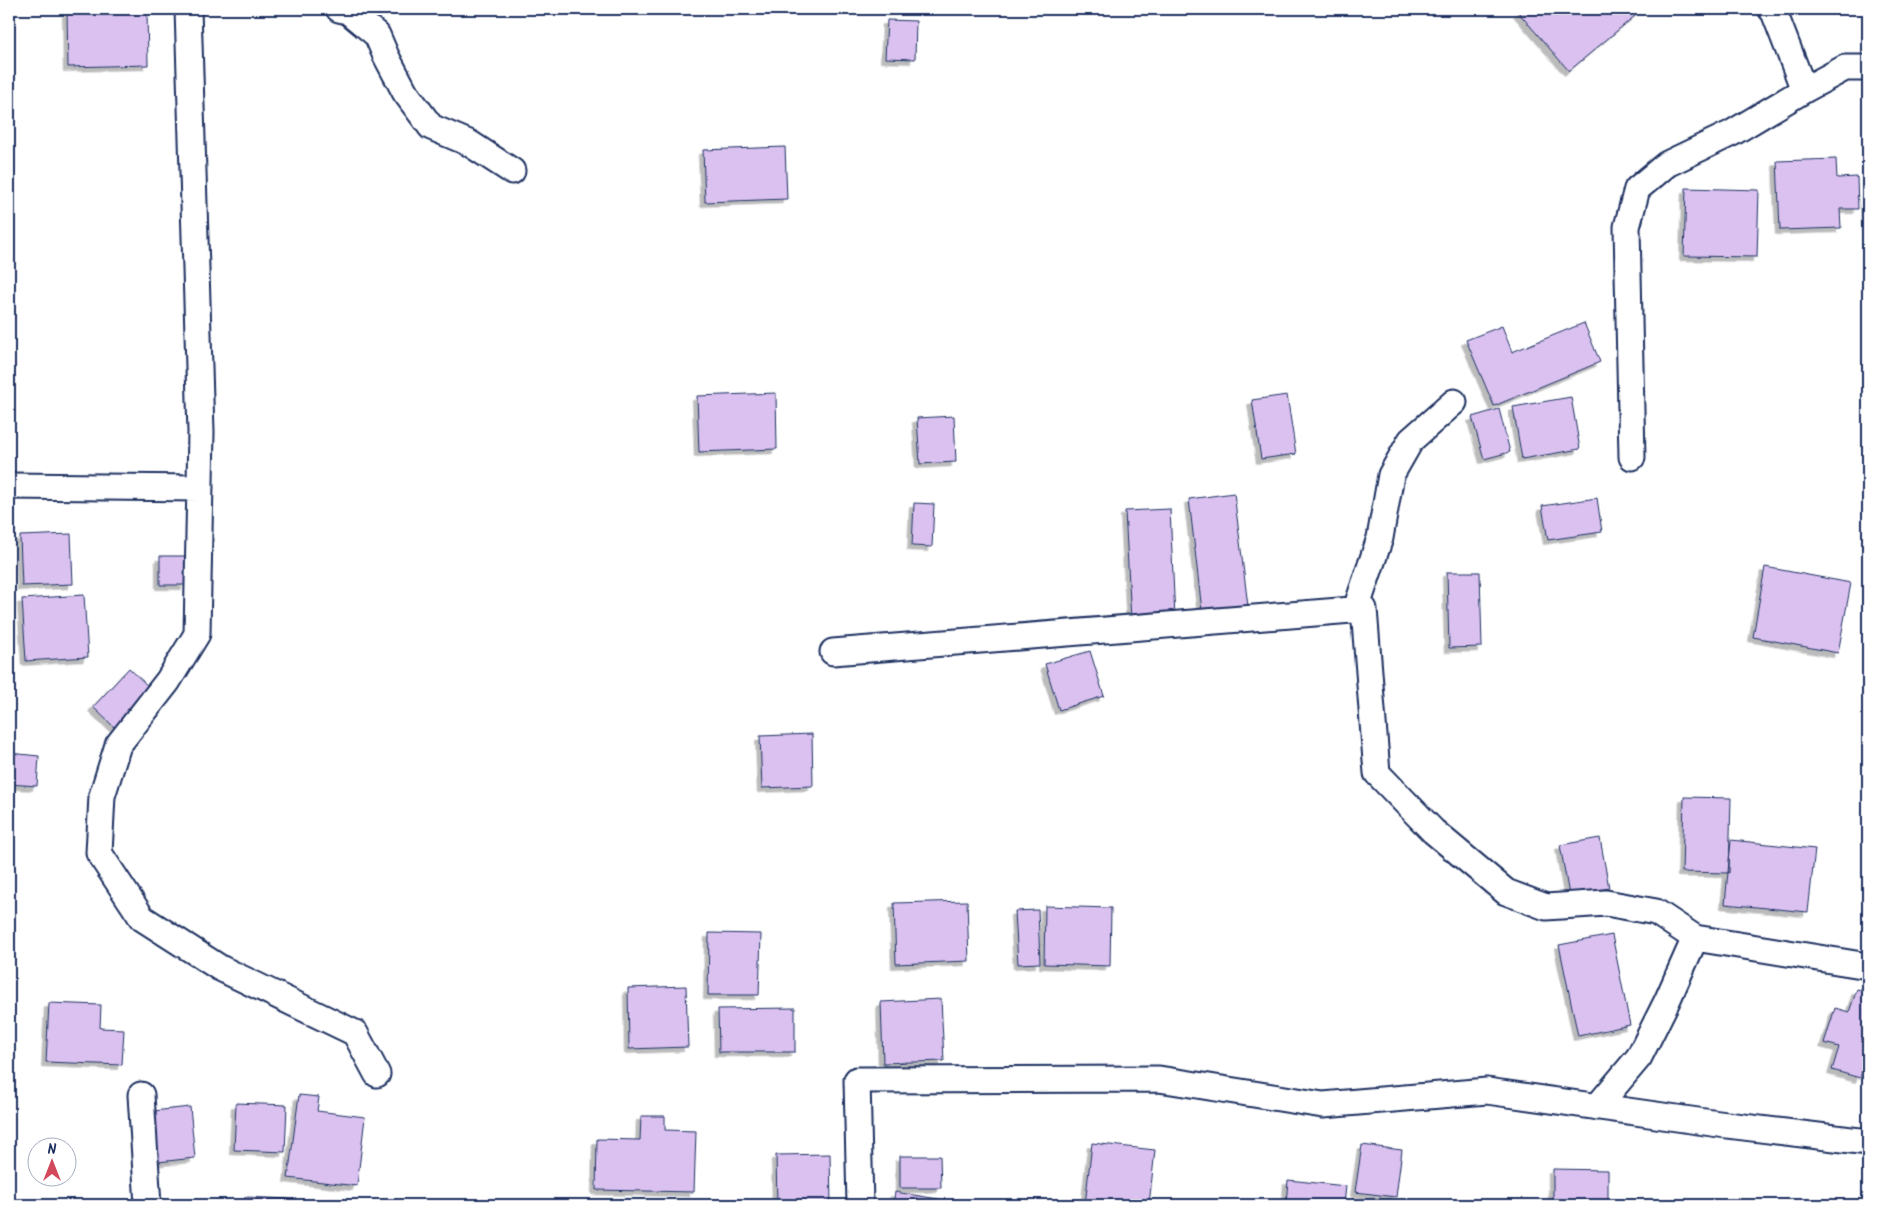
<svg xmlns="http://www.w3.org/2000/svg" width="1877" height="1214" font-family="Kalam,sans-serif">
<defs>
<filter id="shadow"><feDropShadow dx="-4.5" dy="4.5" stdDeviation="0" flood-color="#0004"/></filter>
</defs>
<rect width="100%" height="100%" fill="#fff"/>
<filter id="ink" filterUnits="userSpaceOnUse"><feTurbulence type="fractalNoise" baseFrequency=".02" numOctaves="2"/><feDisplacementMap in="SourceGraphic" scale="10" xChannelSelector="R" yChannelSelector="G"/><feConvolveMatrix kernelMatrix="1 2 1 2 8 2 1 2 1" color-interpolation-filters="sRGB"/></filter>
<g filter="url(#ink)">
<!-- building -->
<path fill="#dac1f0" stroke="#1b2f5e" filter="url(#shadow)" d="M1522,9H1640L1642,10L1569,71L1518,12Z
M147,10L148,65L68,67L67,12Z
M887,20L916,21L915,59L885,58Z
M785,147L787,199L705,202L703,150Z
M1836,159L1837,178L1857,177L1858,209H1840L1841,228L1780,230L1777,161Z
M1686,188L1759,190L1757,257L1684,256Z
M1868,198V231H1867L1865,199Z
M1584,323L1600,362L1494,406L1466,340L1502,326L1512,352Z
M776,393L777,449L699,452L697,396Z
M1287,395L1296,454L1261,459L1252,400Z
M1571,397L1580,449L1522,459L1513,407Z
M1499,409L1510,452L1484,459L1472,417Z
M954,416L956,462L920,464L917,418Z
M1234,493L1248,606L1202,611L1189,499Z
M1597,498L1602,532L1548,540L1542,506Z
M914,503L934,504L932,547L912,546Z
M1170,509L1175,618L1131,620L1125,511Z
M71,534L73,584L22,586L20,536Z
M160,556H186V585H160Z
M1765,567L1851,583L1838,653L1753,637Z
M1447,572H1480L1482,647L1449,648Z
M84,595L88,657L26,661L22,599Z
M1090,651L1104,696L1059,710L1045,664Z
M129,668L151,689L114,727L93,707Z
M812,734L813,786L762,788L760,736Z
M9,753L39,756L37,786L9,784Z
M1684,797L1731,798L1729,873L1682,872Z
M1600,838L1609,888L1569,895L1560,845Z
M1731,840L1815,849L1808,912L1725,904Z
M967,901L969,961L896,964L894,903Z
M1045,906L1111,908L1110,966L1044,964Z
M1038,910L1040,963L1018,964L1015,911Z
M709,933L761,934L759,995H708Z
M1612,935L1630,1025L1578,1036L1559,945Z
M686,986L688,1047L629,1049L628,988Z
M1857,989L1868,992V1064L1865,1063L1860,1078L1832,1070L1839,1047L1824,1043L1835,1008L1849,1012Z
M941,999L944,1061L883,1063L881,1002Z
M49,1003L101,1005L100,1028L124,1029L122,1065L46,1062Z
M795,1008V1052H719L718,1009Z
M299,1095L319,1097L317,1111L365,1117L357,1186L288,1178Z
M236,1103L287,1105L285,1152L234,1150Z
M190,1107L195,1158L158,1162L153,1111Z
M641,1116H665V1130L696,1131L694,1192L596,1190L597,1139L640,1140Z
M1092,1143L1155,1150L1149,1205H1085Z
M1362,1145L1402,1150L1396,1197L1355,1192Z
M830,1154L831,1205H777L776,1155Z
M900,1156H940L941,1188H900Z
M1553,1169L1608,1170V1205H1553Z
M1288,1180L1346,1186L1344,1205H1286Z
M895,1192L951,1201L950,1205H893Z
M245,1197L288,1199V1205H245Z
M1352,1199L1383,1205H1350Z
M983,1203L1007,1205H983Z"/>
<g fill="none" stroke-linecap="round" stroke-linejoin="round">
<defs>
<path id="minor" d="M188,9L201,432L197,634L168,681L118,745L102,796L99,853L142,918L220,968L355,1033L377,1074
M339,9L348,11L377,35L386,56L405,92L431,127L469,143L512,171
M1771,9L1774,12L1804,90
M1632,457L1627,227L1637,189L1667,164L1732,133L1804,90L1845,68H1868
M9,486L200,488
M1356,609L1380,538L1391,475L1411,440L1454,402
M833,652L1364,609L1377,773L1433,831L1506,892L1546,907L1606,903L1656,912L1695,938L1868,966
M141,1095L148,1205
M1597,1107L1639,1057L1667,1001L1695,938
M860,1205L857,1080L1159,1079L1323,1105L1487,1091L1719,1124L1868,1142"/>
</defs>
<!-- minor casing -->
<use href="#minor" stroke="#1b2f5e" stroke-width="29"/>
<!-- minor -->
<use href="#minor" stroke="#fff" stroke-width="25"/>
</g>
</g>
<!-- margin -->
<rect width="1877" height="1214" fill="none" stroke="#fff" stroke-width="30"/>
<rect x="15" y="15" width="1847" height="1184" fill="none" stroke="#1b2f5e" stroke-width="2" filter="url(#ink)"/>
<!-- north arrow -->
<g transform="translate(52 1162)"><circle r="24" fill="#ffffff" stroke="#a4acbf"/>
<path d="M0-4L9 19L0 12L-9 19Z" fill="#d1495b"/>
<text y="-8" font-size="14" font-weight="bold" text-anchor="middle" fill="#1b2f5e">N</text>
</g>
</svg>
